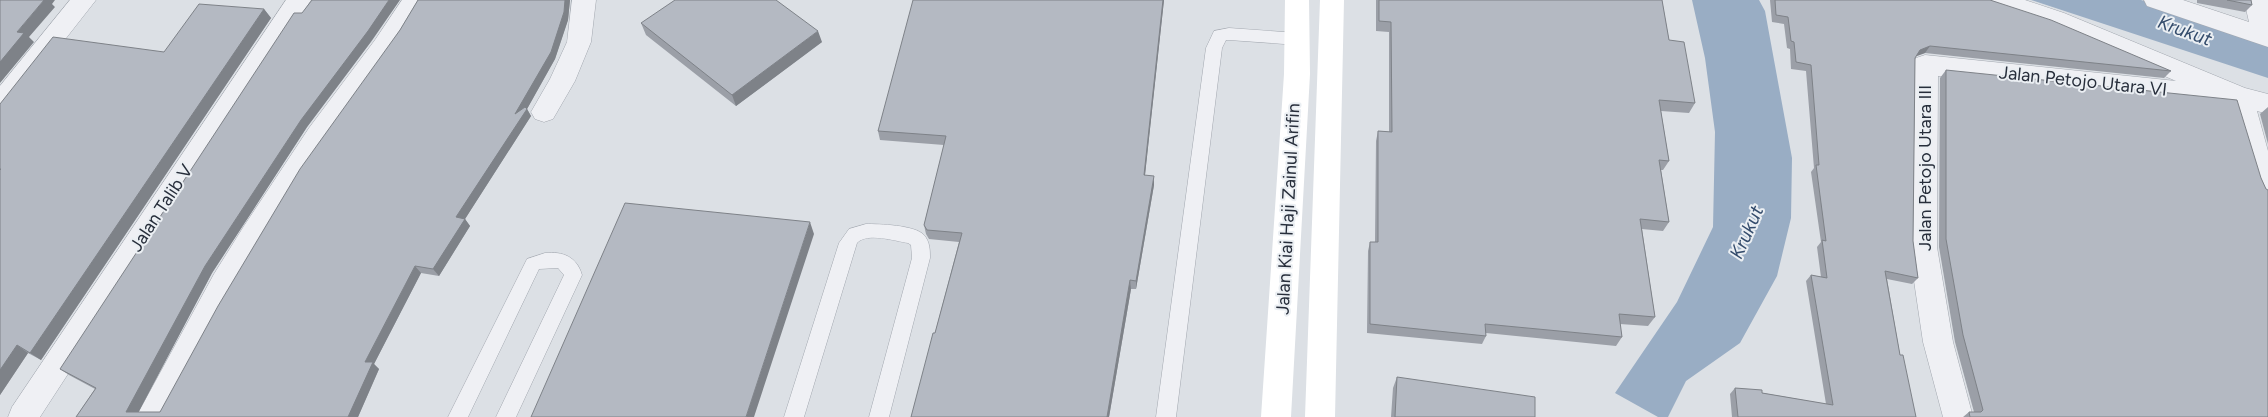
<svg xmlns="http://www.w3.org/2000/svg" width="2268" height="417" font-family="Figtree,sans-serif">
<rect width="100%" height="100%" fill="#dce0e5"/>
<!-- water -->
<path fill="#99adc4" d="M1692,0H1759L1765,11L1792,158L1791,218L1777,276L1740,343L1686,381L1668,417H1658L1615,393L1677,302L1713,227L1715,132L1705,58Z
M2031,0H2141L2268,40V78Z"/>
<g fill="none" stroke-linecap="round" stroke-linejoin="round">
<defs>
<path id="service" d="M1229,28L1298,33L1304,35L1306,39L1304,43L1298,45L1229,40H1226L1222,48L1176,417H1156L1206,48L1214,31Z
M866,224C879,224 915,225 924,235C930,242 930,250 930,258L889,417H869L912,258L911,245L908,243C895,241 867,232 857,243L804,417H784L839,243L849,229Z
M545,253C563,251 577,257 582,275L516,417H496L564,275L558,268L539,269L468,417H448L527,259Z"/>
<path id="minor" d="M70,0H96L9,111L0,114V86Z
M286,0H311L40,417H8L12,407Z
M402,0H427C398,51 360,95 327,142C267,230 217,323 167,417H136L214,274L244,226L309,128L375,40Z
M572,0H596L591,42L575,81L553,119L544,122L535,119L531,112L550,79L567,42Z
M1985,0H2025L2064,13L2245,88L2268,94V114L2257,111L2268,151V199L2258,196C2244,168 2237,136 2229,106L1938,76L1937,247L1953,342L1973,417H1943L1923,342L1909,247L1912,65L1916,58L1925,55L2176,81L2046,25L1988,6Z
M2144,0H2183L2249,22L2244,0H2268V47L2147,6Z"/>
</defs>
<!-- service casing -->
<use href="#service" stroke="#a2a7af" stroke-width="1"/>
<!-- minor casing -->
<use href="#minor" stroke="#a2a7af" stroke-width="1"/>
<!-- service -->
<use href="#service" fill="#eff0f4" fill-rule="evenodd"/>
<!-- minor -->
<use href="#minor" fill="#eff0f4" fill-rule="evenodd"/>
<!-- secondary -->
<path fill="#fff" fill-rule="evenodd" d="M1285,0H1309L1310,74L1291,417H1261L1284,74Z
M1320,0H1344L1335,417H1305Z"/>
</g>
<!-- wall -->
<path fill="#9b9fa7" d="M418,0H570L568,20L555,59L527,109L531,116L465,219L470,226L439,276L421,273L374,364L379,369L358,417H76L95,389L69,375L60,369L373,39L307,127L212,273L138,412H160L400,30Z
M1164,0L1145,175L1154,185L1136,289H1131L1109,417H911L935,333L959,242L929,239L926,234L924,225L944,145L880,140L878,131Z
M1376,0H1662L1669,40L1695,103L1689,113L1661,111L1669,161L1663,170H1661L1669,222L1663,231L1642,229L1655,317L1648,326L1620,324L1622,337L1616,346L1486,333V336L1482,344L1367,333L1368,251L1370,242H1375L1376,141L1378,131L1389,132V32L1376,31Z
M1770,0H1990L2171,71L2164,78L1925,53L1916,56L1915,58L1913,241L1918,278L1912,284L1887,279L1900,355L1916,417H1732L1730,394L1735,388L1826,404L1806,281L1811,275L1821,277L1817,247L1821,242L1811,172L1814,168L1806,71L1791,69L1790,49L1787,48L1784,24L1772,22Z
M2197,0H2251L2252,5L2245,12L2197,3Z
M264,9L271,18L41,360L28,353L0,395V104L164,52Z
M641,23L822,42L736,106L646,35Z
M1946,70L2261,178L2266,189L2268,417H1963L1969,412H1974L1955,342L1939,247L1940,78Z
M2268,107V144L2260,114Z
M1397,377L1535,417H1391L1393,388Z"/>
<!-- shaded-wall -->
<path fill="#7e8288" d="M44,0H55L52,4L55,7L29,37L34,42L0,83V62L17,32Z
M389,0H400L373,39L307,127L212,273L136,417L126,412L205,266L301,120Z
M565,0H570L568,20L555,59L527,109L531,116L465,219L470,226L439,276L433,269L456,217L515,114Z
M1163,0H1164L1144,184V175Z
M264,9L271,18L41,360L30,353Z
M818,31L822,42L736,106L732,95Z
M1930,46L1925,53L1914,57L1920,50Z
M1154,176V185L1136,289V281Z
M810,222L814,234L754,417H746Z
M415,266L421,273L374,364L379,369L358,417H348L365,362Z
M1130,280L1131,289L1109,417H1107Z
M17,345L28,353L0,395V370Z"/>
<!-- building -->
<path fill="#b4b9c2" stroke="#7e8288" d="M0,0H44L17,32L24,33L0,62Z
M312,0H389L368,31L301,120L205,266L126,412H160L218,306L300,169L400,30L418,0H565L564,12L551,52L515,114L525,107L527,109L456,217L465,219L433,269L415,266L365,362H373L348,417H76L96,388L60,369L294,13H302Z
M675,0H776L818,31L732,95L641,23Z
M913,0H1163L1144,175L1154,176L1136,281L1130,280L1107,417H911L933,333H935L962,233L927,230L924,225L946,136L878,131Z
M1379,0H1662L1669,40L1684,42L1695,103L1659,100L1669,161L1659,160L1669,222L1640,219L1655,317L1619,314L1622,337L1485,324L1486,336L1370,324V242H1378V131L1392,132L1391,22L1379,21Z
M1775,0H1990L2051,20L2171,71L1930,46L1920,50L1915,58L1913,241L1918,278L1885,271L1900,355H1903L1916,417H1738L1735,388L1762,390V393L1833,405L1811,275L1827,278L1822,240L1826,241L1816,165H1819L1811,65L1796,62L1794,42L1791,41L1788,17L1776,15Z
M2227,0H2251L2252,5Z
M199,4L264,9L30,353L17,345L0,370V170L1,169H0V104L53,37L164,52Z
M1946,70L2237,100L2261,178L2266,189L2268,190V417H1970L1969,412H1981L1983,410L1963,335L1946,239Z
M625,203L810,222L746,417H531Z
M1397,377L1535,397V417H1395Z"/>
<g text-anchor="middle" stroke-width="4" stroke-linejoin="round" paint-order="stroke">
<!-- street labels -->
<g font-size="18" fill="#272e3b" stroke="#ebeff3">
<text transform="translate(2083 81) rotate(6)" y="6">Jalan Petojo Utara VI</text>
<text transform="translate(1925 168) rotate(-90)" y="6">Jalan Petojo Utara III</text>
<text transform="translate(161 208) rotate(-57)" y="6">Jalan Talib V</text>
<text transform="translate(1288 209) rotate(-87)" y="6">Jalan Kiai Haji Zainul Arifin</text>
</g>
<!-- water labels -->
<g font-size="19" font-style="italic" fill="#344c6c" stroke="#ebeff3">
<text transform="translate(2185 30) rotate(20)" y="7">Krukut</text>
<text transform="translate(1746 232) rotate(-66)" y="7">Krukut</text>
</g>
</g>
</svg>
